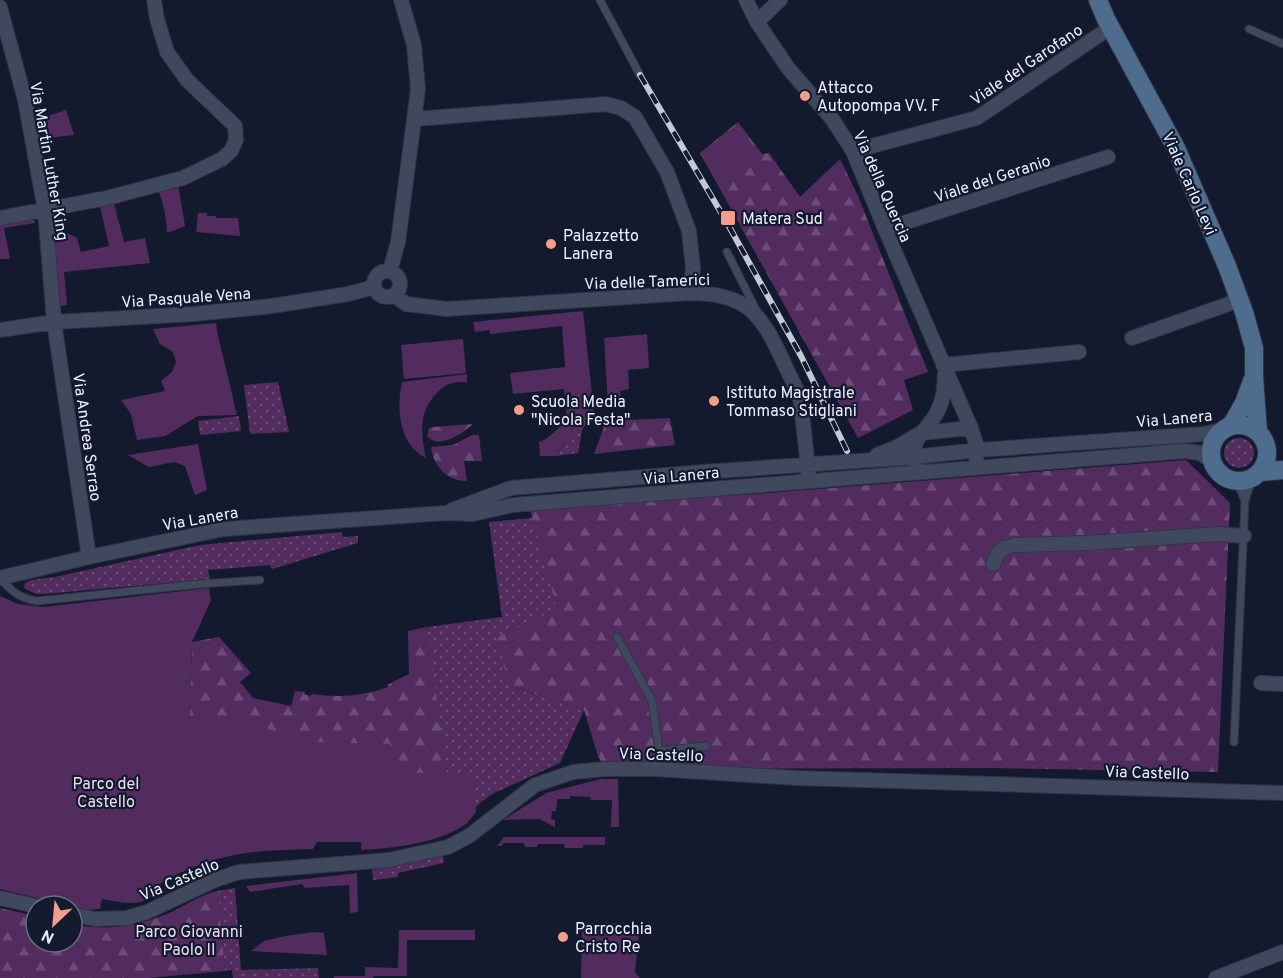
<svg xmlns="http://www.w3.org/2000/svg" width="1283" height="978" font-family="Overpass,sans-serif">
<defs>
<pattern id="grass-dots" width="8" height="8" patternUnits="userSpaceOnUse" patternTransform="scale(1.5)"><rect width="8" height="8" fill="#532c5f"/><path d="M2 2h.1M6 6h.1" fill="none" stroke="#6c4b77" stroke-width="1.8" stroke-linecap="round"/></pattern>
<pattern id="forest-firs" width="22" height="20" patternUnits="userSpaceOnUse" patternTransform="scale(1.5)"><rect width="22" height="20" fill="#532c5f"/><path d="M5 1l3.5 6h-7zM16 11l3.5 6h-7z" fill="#6c4b77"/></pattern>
</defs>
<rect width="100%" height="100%" fill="#131a2d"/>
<!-- grass -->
<path fill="url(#grass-dots)" d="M278,382L289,432L250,434L244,385Z
M594,413L582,430L578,453L556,456C565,443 579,417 594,413Z
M239,416L241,431L200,435L198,421Z
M1224 453a15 15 0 1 1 30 0a15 15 0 1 1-30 0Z
M533,518L557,609L509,686L584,710L560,763L492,794L476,806V812L395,773L428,630L427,627L502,617L489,522Z
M342,532L343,537L358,536V543L272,569L270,565L208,570L210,579L44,594H36L24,588L25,583L31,580L55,577L200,545Z
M443,855L444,863L398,873V877L373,880L372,870Z
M235,888L241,970L318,968L319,978H233L232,970L225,971L218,891Z"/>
<!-- forest -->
<path fill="url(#forest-firs)" d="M738,122L762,154L769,153L800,197L840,159L858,196L928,372L904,380L913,410L858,438L700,153Z
M670,418L675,445L594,454L606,421Z
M473,424C462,434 439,450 427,436L429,428L433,427Z
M472,435H479L482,461H464L467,481C448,482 433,466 431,447L453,445Z
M1186,460L1230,503L1218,772L994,768L605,769L598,756L584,710L509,686L497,637L557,609L529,506L742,495Z
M427,627L447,774L395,773L189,724L192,642L219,637L251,673L240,682L253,698L291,706L295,691L305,692L304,694L311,696L312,694C338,698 363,696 388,687L387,685L409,674L408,631Z
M218,891L225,971L149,978H0V908L36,916V942H72V924C105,931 136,927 167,914C186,906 198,895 218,891Z"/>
<!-- green -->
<path fill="#532c5f" d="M66,110L74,135L48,138L45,117Z
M738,124L760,155L718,185L701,153Z
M177,179L185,226L167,233C166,215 163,201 156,185Z
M112,196L124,242L145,238L150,263L64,272L67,305L53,307L46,223L77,238L81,252L109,246L100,206L71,212L65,206Z
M32,212L35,223L4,228L10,259H0V219Z
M198,213H207V216H216V218H238L240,236L196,232Z
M583,311L594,413C579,417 565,443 556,456H540L539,442L546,439L567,421L564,389L513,394L510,373L565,367L562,326L490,334V330L475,332L473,322Z
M216,323L218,336L237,415L198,416L165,436L137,440L131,414L121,400L165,391L161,381L172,372L176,362L173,352L160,344L153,329Z
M647,334L649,368L628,370L629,389L620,391L622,405L608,407L604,338Z
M463,339L466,373L404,379L401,345Z
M467,374V382C462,382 456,382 452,383C438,387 425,405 423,419C421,431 423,446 426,458C399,445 396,409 402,382Z
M198,444L207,490L195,495L185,466L174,462L149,467L128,455Z
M209,588L211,600L192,642L189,724L233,718L308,742L390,744L395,773L476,774V812C472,817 468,823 463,826C435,844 393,848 361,850V842H317L313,849C276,850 244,850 208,862C201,864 166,878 162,882C157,886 156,893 151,897C137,907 118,902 102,899L100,909L86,910L0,889V596L18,604L43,607Z
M601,779H618L619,827H611L612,800H591L590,797L570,796V799H557L556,811H552L551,819L555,820V827L539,819L503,820L546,793Z
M504,837H605V845H583V848H565L564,844H538L537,847H525L524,843H503L502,846H497Z
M357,873L358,912L350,913L349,885L305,888L302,884L250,892L246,886Z
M582,923L640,924L635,972L640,978H581Z
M399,930H475V940H407V976H374L373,978H334V976H365V967L398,968Z
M314,932L324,933L327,955L251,951L264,941L286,936Z"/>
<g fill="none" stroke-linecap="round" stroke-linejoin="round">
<defs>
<path id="lane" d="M600,0L640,75
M1249,29L1283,44
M727,252L756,310
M1233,481L1240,489L1245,501
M0,578C12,592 19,598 37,601L200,584L260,580
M617,637L652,701L659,751L706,746
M1234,742L1245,501L1249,488L1254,477"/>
<path id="street" d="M746,0L757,22L788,68L832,119L853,151L885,229L971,428L978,450L976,458
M0,7L25,100L45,210L54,322L89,557
M757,22L780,0
M415,119L606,104L621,108L635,117L667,172L689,231L693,268L690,293
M853,151L977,118L1111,27
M0,218L107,198L183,178L222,159L231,151L236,140L235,126L187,80L167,52L157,19L154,0
M885,229L1108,157
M374 284a13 13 0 1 1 26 0a13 13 0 1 1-26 0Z
M390,271L398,242L418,89L414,45L401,0
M394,295L406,304L447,309L690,293C746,293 761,313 783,361C788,373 796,386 800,399C802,406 802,414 803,422C805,439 807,456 808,473
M0,330L54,322L194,314L272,306L348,294L374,287
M1132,338L1240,300
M943,365L1079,352
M877,455L897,447L921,433L971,428
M916,464C908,440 925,433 936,414C944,401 944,387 945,373
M452,510L511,488L703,472L914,457L978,450L1203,434L1222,430
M993,564L998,553L1003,548L1015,545L1087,543L1218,534L1244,536
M0,578L89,557L224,529L445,513L473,514L513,505L1186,451L1200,453L1212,461
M1261,683L1283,684
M0,898L36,906
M72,914L95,919L127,918L147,912L215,880L239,872L389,860L448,847L469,836L535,785L573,772L605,769H656L797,778L1283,793
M1216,978L1283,952"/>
<path id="secondary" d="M1098,0L1106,19L1176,148L1227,266L1244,312L1254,348V376L1258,432
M1211 453a28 28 0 1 1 56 0a28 28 0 1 1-56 0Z
M1231,426L1244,403L1252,381
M1260,472L1283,470"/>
</defs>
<!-- lane casing -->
<use href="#lane" stroke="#303443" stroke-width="9"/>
<!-- street casing -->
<use href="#street" stroke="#303443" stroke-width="16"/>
<!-- secondary casing -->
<use href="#secondary" stroke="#303443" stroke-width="20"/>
<!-- lane -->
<use href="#lane" stroke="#40485e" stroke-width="7"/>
<!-- street -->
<use href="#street" stroke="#40485e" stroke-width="14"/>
<!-- secondary -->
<use href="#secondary" stroke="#4e6c8d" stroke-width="18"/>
<defs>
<path id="rail" d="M640,75L726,221L801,356L847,451"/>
</defs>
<!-- rail casing -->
<use href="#rail" stroke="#c2c9d7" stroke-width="6"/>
<!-- rail -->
<use href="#rail" stroke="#131a2d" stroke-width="4" stroke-dasharray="11" stroke-linecap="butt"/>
</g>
<!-- markers -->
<g fill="#f49e89" stroke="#131a2d" stroke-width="2">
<circle cx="805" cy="96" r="6"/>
<rect x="720" y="210" width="16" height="16" rx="3"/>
<circle cx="551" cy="244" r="6"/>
<circle cx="714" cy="401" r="6"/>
<circle cx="519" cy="410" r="6"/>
<circle cx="563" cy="937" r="6"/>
</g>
<g text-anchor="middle" stroke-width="4.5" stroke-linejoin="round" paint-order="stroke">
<!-- street labels -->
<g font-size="16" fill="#eaf0fe" stroke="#131a2d">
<text transform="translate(1026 64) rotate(-34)" y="6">Viale del Garofano</text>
<text transform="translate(50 161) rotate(80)" y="6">Via Martin Luther King</text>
<text transform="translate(992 178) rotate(-18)" y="6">Viale del Geranio</text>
<text transform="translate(1190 183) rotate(66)" y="6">Viale Carlo Levi</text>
<text transform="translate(883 186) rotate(66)" y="6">Via della Quercia</text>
<text transform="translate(647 281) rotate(-2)" y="6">Via delle Tamerici</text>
<text transform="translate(186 297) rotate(-4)" y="6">Via Pasquale Vena</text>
<text transform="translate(1174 418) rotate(-5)" y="6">Via Lanera</text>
<text transform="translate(88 437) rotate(82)" y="6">Via Andrea Serrao</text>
<text transform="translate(681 475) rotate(-5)" y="6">Via Lanera</text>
<text transform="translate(200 518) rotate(-10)" y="6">Via Lanera</text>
<text transform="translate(661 754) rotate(2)" y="6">Via Castello</text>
<text transform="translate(1147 772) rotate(2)" y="6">Via Castello</text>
<text transform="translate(179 879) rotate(-23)" y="6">Via Castello</text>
</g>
<!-- poi labels -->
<g font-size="16" fill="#eaf0fe" stroke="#131a2d" text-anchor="start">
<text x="817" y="93">Attacco<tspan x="817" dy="18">Autopompa VV. F</tspan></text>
<text x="742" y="224">Matera Sud</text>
<text x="563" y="241">Palazzetto<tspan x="563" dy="18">Lanera</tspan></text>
<text x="726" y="398">Istituto Magistrale<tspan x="726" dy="18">Tommaso Stigliani</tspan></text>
<text x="531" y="407">Scuola Media<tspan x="531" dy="18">"Nicola Festa"</tspan></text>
<text x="575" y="934">Parrocchia<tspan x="575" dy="18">Cristo Re</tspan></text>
</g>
<!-- park labels -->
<g font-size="16" fill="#eddef2" stroke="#131a2d">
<text x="106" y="789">Parco del<tspan x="106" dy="18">Castello</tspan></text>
<text x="189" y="937">Parco Giovanni<tspan x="189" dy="18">Paolo II</tspan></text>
</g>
</g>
<!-- north arrow -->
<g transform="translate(54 924) rotate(206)"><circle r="28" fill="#131a2d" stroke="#697081" stroke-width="1.5"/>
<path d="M0-4.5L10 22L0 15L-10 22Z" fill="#f49e89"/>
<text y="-9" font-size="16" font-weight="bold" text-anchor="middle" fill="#eaf0fe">N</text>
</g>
</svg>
